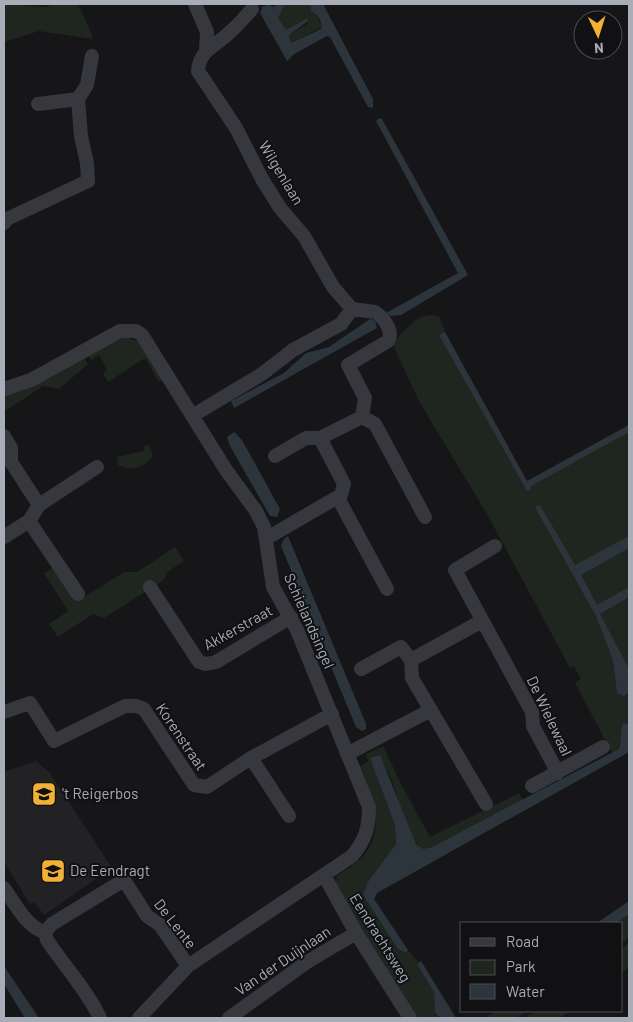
<svg xmlns="http://www.w3.org/2000/svg" width="633" height="1022" font-family="Barlow,sans-serif">
<rect width="100%" height="100%" fill="#161618"/>
<!-- built -->
<path fill="#222225" d="M36,761L50,773L112,868L44,915L34,902L30,904L4,862V772Z"/>
<!-- green -->
<path fill="#1e261f" d="M4,4L46,7L54,4H78L92,35V39L39,31L4,42Z
M285,4H310L311,11L316,14L322,27L291,43L289,35L307,24L306,18L286,30L278,18Z
M429,315L439,316L445,332L526,484L629,428V675L535,507L596,616L613,661L617,693L624,696L629,693V725L628,723L623,725L619,749L612,753L575,683L581,679L574,666L570,668L487,514L420,403L392,343C404,333 412,318 429,315Z
M125,337L140,342L163,380L159,382L145,358L108,382L103,373L107,370L99,355L91,360L88,355Z
M84,358L88,364L59,389L43,386L7,410L4,409V395L24,390Z
M149,445L153,455C145,468 131,471 118,465L117,457L144,451V446Z
M175,547L184,561L167,572L164,580L104,618L93,614L58,637L49,624L68,611L44,573L56,566L76,595L83,598L124,572H137Z
M383,746L403,788L430,837L519,793L523,800L432,847L423,849C401,833 400,790 386,769C383,764 374,761 370,758L395,825L396,844L363,895L398,949L406,953L408,950L419,963L417,964L434,992L435,1012L440,1018H418L335,888L337,876C345,869 355,865 362,857C387,831 372,795 360,766L368,761L366,754Z
M629,914V937L622,943V923H616Z
M629,943V967L622,972V948Z
M495,1011H527L516,1018H485Z
M535,1011H570L560,1018H524Z"/>
<!-- water -->
<path fill="#2c353c" d="M277,4H285L278,18L286,30L307,18L308,21L289,35L291,43L321,29C323,21 317,14 311,11L310,4H323L373,99V108L368,107L330,37L327,36L294,54L287,61L260,13L263,6L269,5L274,7Z
M379,118L382,119L468,275L401,315L391,316L386,313L458,273L376,121Z
M370,319L375,321L377,328L234,408L231,401L284,373L306,353L329,347Z
M445,332L527,481L629,425V432L531,486L530,490L527,491L439,335Z
M234,432L242,440L280,509L277,517L270,516L230,446L227,437Z
M540,505L575,565L629,536V548L581,575L597,605L629,587V597L600,614L629,669V693L624,696L617,693L613,661L596,616L535,507Z
M288,536L366,724V729L362,731L356,727L281,546L283,540Z
M628,723L629,752L377,893L374,899L408,950L406,953L398,949L363,895L368,882L396,844L395,825L370,758L380,755L416,844L423,849L432,847L619,749C622,740 619,733 623,724Z
M629,901V914L616,923H597Z
M421,961L456,1018H440L435,1012L434,992L417,964Z
M4,966L8,972L39,1018H25L4,984Z"/>
<g fill="none" stroke-linecap="round" stroke-linejoin="round">
<!-- minor -->
<path stroke="#37383d" stroke-width="14" d="M195,4L207,32L206,50
M252,9C245,17 238,25 230,32C216,46 199,50 198,71L236,128L262,179L280,208L304,236L333,287L352,309L375,312C384,318 394,331 388,341L348,365L365,398L362,417L375,424L425,517
M38,104L78,99
M4,223L7,219L88,181L87,163L81,136L78,99L87,85L92,56
M4,389L31,380L120,331H136L142,335L226,470L256,511L264,527L273,587L297,630L369,807C369,828 365,841 352,856L188,966L139,1018
M192,416L262,374L293,350L341,324L352,309
M4,436L11,448V462L39,505
M275,456L306,438H320L362,417
M338,498L387,589
M29,521L78,594
M4,537L29,521L39,505L97,467
M267,538L341,495L344,484L320,438
M495,546L455,570L532,712L533,726L558,773
M150,587L199,662L206,664L216,662L291,617
M482,621L411,660L412,678L486,804
M361,669L401,647L411,660
M4,712L30,703L54,741L125,706H136L144,709L194,785L207,787L251,758L332,714
M347,754L431,710
M251,758L289,816
M532,786L603,747
M324,875L356,933L410,1018
M4,888C14,902 27,928 45,932
M45,932L52,924L124,880L147,916L160,925L188,966
M45,932L47,940C64,966 87,990 100,1018
M229,1018L307,962L356,933"/>
</g>
<!-- icons -->
<defs>
<symbol id="school-square" viewBox="-11 -11 22 22"><rect x="-9" y="-9" width="18" height="18" rx="4" fill="#f2b134" stroke="#111113"/><path d="M0-5L7-2L0 1L-7-2ZM-4 1L0 2.5L4 1V4Q0 6-4 4Z" fill="#111"/></symbol>
</defs>
<g fill-rule="evenodd">
<use href="#school-square" x="30" y="780" width="28" height="28"/>
<use href="#school-square" x="39" y="857" width="28" height="28"/>
</g>
<g text-anchor="middle" stroke-width="4" stroke-linejoin="round" paint-order="stroke">
<!-- street labels -->
<g font-size="15" fill="#a8adb8" stroke="#111113">
<text transform="translate(281 173) rotate(59)" y="5">Wilgenlaan</text>
<text transform="translate(309 621) rotate(66)" y="5">Schielandsingel</text>
<text transform="translate(238 628) rotate(-29)" y="5">Akkerstraat</text>
<text transform="translate(549 716) rotate(65)" y="5">De Wielewaal</text>
<text transform="translate(181 737) rotate(56)" y="5">Korenstraat</text>
<text transform="translate(175 924) rotate(52)" y="5">De Lente</text>
<text transform="translate(380 938) rotate(58)" y="5">Eendrachtsweg</text>
<text transform="translate(283 961) rotate(-34)" y="5">Van der Duijnlaan</text>
</g>
<!-- poi labels -->
<g font-size="15" fill="#a8adb8" stroke="#111113" text-anchor="start">
<text x="62" y="799">'t Reigerbos</text>
<text x="70" y="876">De Eendragt</text>
</g>
</g>
<!-- border -->
<rect width="633" height="1022" fill="none" stroke="#a8adb8" stroke-width="10"/>
<!-- legend -->
<rect x="460" y="922" width="162" height="90" fill="#111113" stroke="#4d4f55"/>
<rect x="470" y="938" width="25" height="8" fill="#37383d" stroke="#4d4f55"/>
<text x="506" y="947" font-size="15" fill="#a8adb8">Road</text>
<rect x="470" y="960" width="25" height="15" fill="#1e261f" stroke="#4d4f55"/>
<text x="506" y="972" font-size="15" fill="#a8adb8">Park</text>
<rect x="470" y="984" width="25" height="15" fill="#2c353c" stroke="#4d4f55"/>
<text x="506" y="997" font-size="15" fill="#a8adb8">Water</text>
<!-- north arrow -->
<g transform="translate(598 35) rotate(176)"><circle r="24" fill="#111113" stroke="#4d4f55"/>
<path d="M0-4L9 19L0 12L-9 19Z" fill="#f2b134"/>
<text y="-8" font-size="14" font-weight="bold" text-anchor="middle" fill="#a8adb8">N</text>
</g>
</svg>
